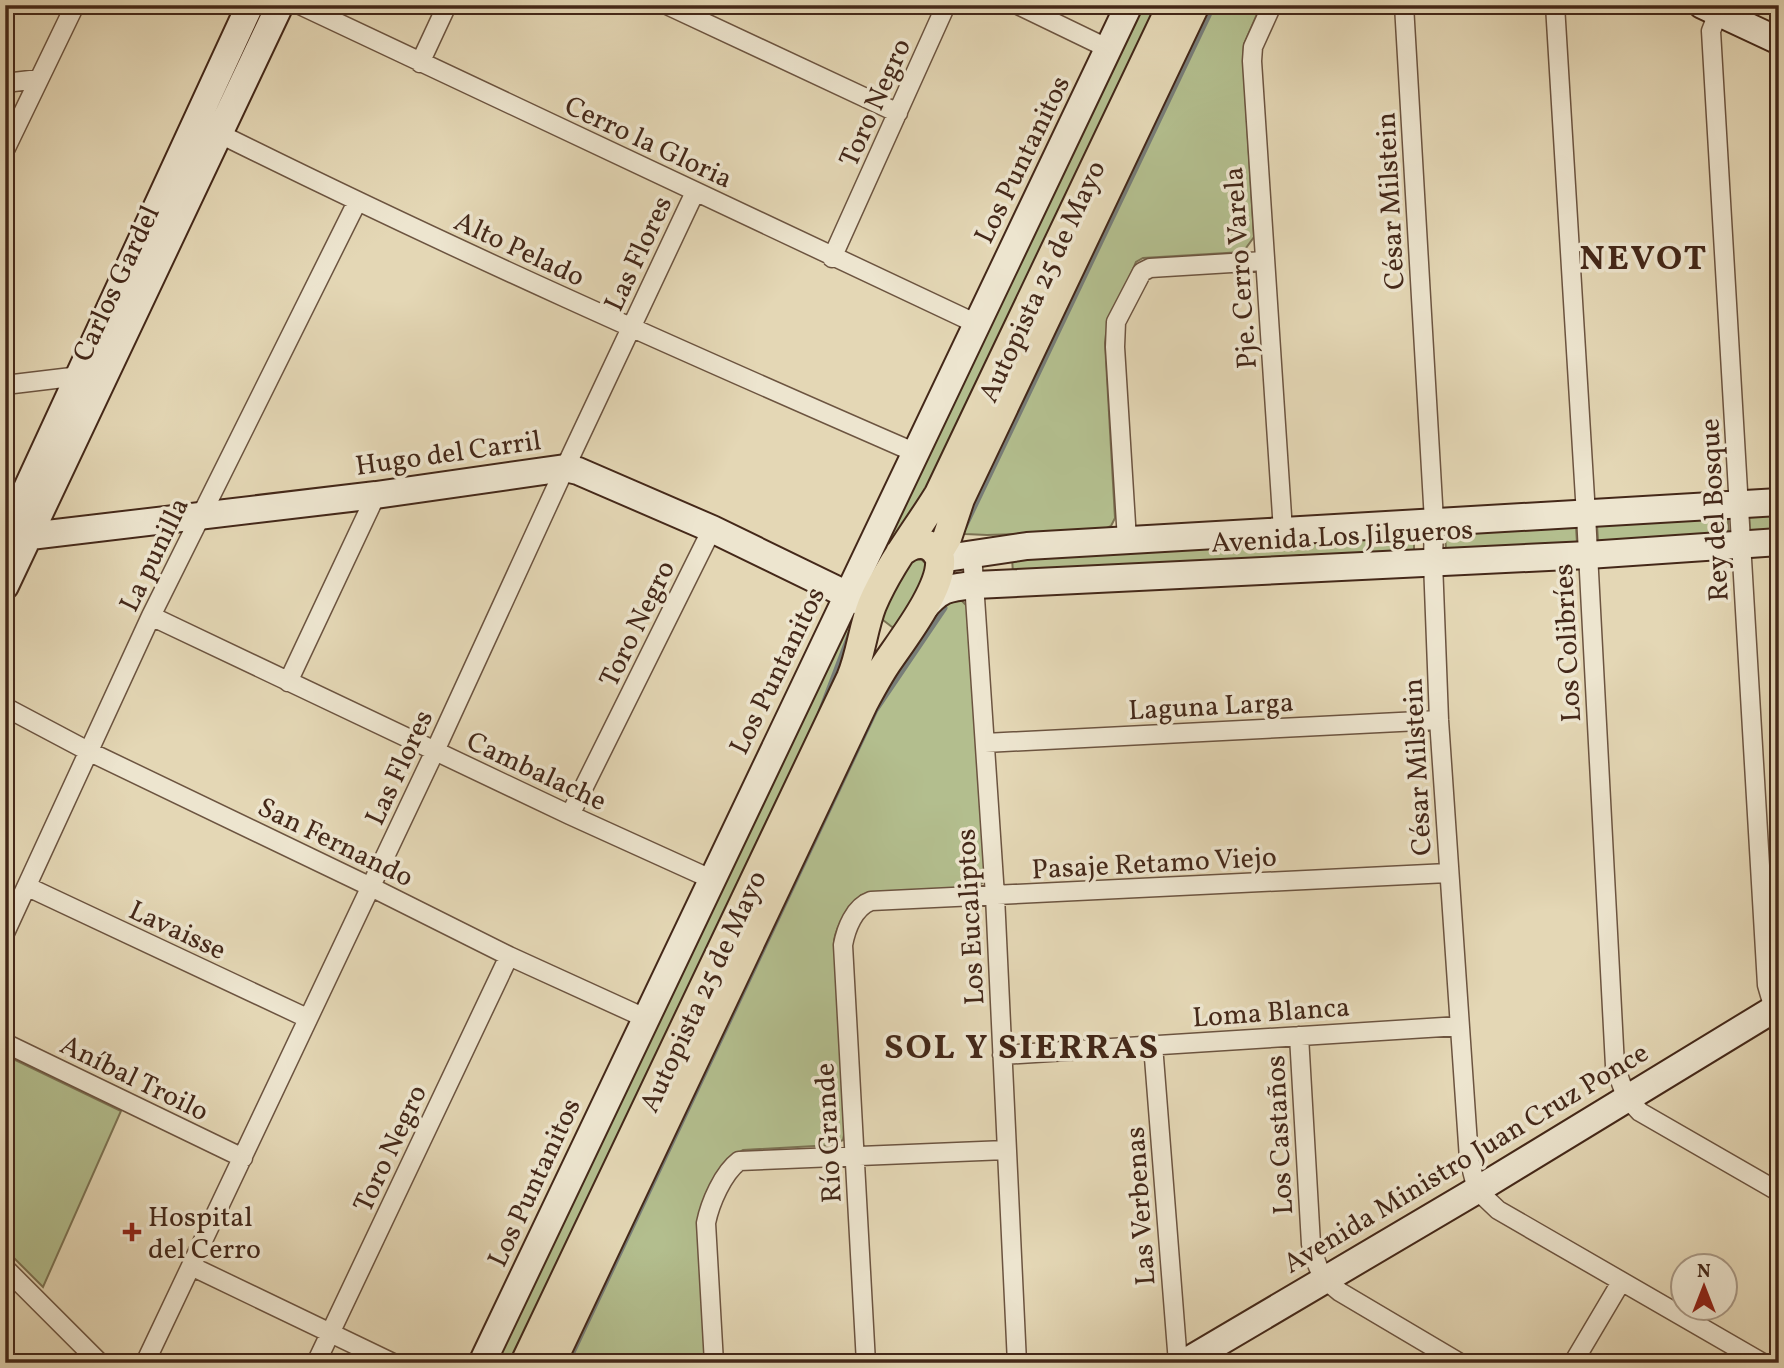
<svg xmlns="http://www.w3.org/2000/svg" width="1784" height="1368" font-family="Vollkorn,serif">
<rect width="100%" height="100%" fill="#e4d7b5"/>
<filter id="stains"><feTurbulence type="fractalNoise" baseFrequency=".00286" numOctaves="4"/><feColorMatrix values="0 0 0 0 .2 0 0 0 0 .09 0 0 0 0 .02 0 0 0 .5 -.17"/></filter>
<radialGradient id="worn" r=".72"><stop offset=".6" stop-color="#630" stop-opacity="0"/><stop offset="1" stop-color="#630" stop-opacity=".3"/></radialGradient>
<!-- green -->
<path fill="#b3be8e" stroke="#7c7354" stroke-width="2" d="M1139,5H1161L971,409L881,570H866Z
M1208,5H1261L1244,44L1243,58L1254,237L1243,252L1143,258L1136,262L1106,334L1105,343L1115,518L1111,526L1101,531L987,535L965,534L960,528Z
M1779,513V529L1750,531L1749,515Z
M1728,518L1729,534L1598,541L1597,525Z
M1576,527L1577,543L1446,550L1445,534Z
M1414,535V551L1013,574L1012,557Z
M912,559L922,560L925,563L926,574L898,626L892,627L883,620L882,609Z
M960,599L969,608L985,872L982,883L972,888L861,895C849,905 837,925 834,940L845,1130L843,1140L833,1145L743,1150L730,1158L698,1220L705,1363H561L877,696L945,601Z
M850,624L853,626L855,642L516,1363H490L844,626Z
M5,1055L121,1111L43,1287L5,1249Z"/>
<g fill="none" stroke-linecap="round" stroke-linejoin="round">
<!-- stream -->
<path stroke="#787e79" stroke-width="5" d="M965,527L1214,5
M820,712L850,633
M568,1363L876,710L945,608"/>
<defs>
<path id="street" d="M300,5L977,324
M667,5L898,113
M1018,5L1109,49
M1272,5L1253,47L1252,61L1283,531
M1404,5L1434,521L1433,562L1439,720L1469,1159L1477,1190L1498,1210L1763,1363
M1555,5L1586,515L1615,1066L1626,1097L1640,1112L1779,1192
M1724,5L1718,13L1711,31L1767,985L1774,1009L1779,1013
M420,63L447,5
M5,83L39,79
M220,134C449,248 682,351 916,453
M5,150L75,5
M832,258L946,5
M5,385L80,376
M1127,540L1115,347L1116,322L1142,272L1150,268L1264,261
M972,553L995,896L1017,1363
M151,616L570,815L711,879
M288,682L376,495
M5,707L88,751L371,887L509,956L645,1018
M985,743L1439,720
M570,815L712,529
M28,887L307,1018
M5,933L151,616L357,202
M1299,1036L1311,1244C1317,1268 1320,1277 1340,1292L1460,1363
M5,1043L243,1158
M1153,1045L1178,1363
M1002,1055L1459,1026
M191,1266L393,1363
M5,1268L100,1363
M145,1363L435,751L565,468L695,192
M316,1363L509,956
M714,1363L706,1223C710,1203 723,1173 739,1161L1006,1150
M866,1363L843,945C846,929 854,907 871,901L1448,873
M1573,1363L1621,1282"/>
<path id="secondary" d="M1702,5L1779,41
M5,536L250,5
M5,539L376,495L565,468L578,471L712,529L862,602
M940,559L1027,546L1779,502
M5,586L280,5
M923,609C941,588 947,588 975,585L1588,555L1779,542
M482,1363L1129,5
M1184,1363L1477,1190L1779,1006"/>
<path id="primary" d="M938,553L947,538L960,499L1195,5
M525,1363L851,678C861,654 863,628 872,605C889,565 917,530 939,494L1172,5
M551,1363L864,702C871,689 878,676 886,664C902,640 943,588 940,559C932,540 915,540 900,553"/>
</defs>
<!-- street casing -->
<use href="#street" stroke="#6c5440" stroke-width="21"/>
<!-- secondary casing -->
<use href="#secondary" stroke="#442819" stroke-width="30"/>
<!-- primary casing -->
<use href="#primary" stroke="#442819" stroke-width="32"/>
<!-- street -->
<use href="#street" stroke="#ede5cf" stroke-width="18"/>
<!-- secondary -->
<use href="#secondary" stroke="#ede5cf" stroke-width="26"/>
<!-- primary -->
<use href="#primary" stroke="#e4d7b5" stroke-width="28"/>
</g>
<!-- markers -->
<path fill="#8f2418" stroke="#ede5cf" stroke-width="2.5" d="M128.5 1221.5h7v7h7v7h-7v7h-7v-7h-7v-7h7z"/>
<g text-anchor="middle" stroke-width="7" stroke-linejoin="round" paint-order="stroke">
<!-- street labels -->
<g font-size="28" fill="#442819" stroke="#ede5cf">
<text transform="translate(874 102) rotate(-66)" y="10">Toro Negro</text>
<text transform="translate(649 141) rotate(25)" y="10">Cerro la Gloria</text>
<text transform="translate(1021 159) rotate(-64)" y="10">Los Puntanitos</text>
<text transform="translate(1389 201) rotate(-93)" y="10">César Milstein</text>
<text transform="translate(520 248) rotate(25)" y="10">Alto Pelado</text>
<text transform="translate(637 253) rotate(-65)" y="10">Las Flores</text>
<text transform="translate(1239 268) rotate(-94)" y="10">Pje. Cerro Varela</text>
<text transform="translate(1041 281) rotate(-65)" y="10">Autopista 25 de Mayo</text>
<text transform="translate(115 283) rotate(-65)" y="10">Carlos Gardel</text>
<text transform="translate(448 452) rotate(-8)" y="10">Hugo del Carril</text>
<text transform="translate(1713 510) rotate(-93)" y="10">Rey del Bosque</text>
<text transform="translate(1342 535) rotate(-3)" y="10">Avenida Los Jilgueros</text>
<text transform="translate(153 554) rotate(-64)" y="10">La punilla</text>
<text transform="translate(636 623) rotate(-64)" y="10">Toro Negro</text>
<text transform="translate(1566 643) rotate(-93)" y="10">Los Colibríes</text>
<text transform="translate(776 670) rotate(-64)" y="10">Los Puntanitos</text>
<text transform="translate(1211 705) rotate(-3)" y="10">Laguna Larga</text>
<text transform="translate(398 767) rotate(-65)" y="10">Las Flores</text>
<text transform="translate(1416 767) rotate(-93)" y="10">César Milstein</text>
<text transform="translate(537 770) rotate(25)" y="10">Cambalache</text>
<text transform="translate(336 841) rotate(26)" y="10">San Fernando</text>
<text transform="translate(1154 862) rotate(-3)" y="10">Pasaje Retamo Viejo</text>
<text transform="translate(969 917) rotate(-93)" y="10">Los Eucaliptos</text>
<text transform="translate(178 929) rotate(25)" y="10">Lavaisse</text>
<text transform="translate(702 991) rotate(-65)" y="10">Autopista 25 de Mayo</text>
<text transform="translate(1271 1011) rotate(-4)" y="10">Loma Blanca</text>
<text transform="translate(135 1077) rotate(26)" y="10">Aníbal Troilo</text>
<text transform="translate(827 1133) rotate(-93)" y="10">Río Grande</text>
<text transform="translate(1278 1135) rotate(-93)" y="10">Los Castaños</text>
<text transform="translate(389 1148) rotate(-65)" y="10">Toro Negro</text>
<text transform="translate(1465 1157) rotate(-31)" y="10">Avenida Ministro Juan Cruz Ponce</text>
<text transform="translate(533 1182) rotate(-65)" y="10">Los Puntanitos</text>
<text transform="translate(1139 1206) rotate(-94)" y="10">Las Verbenas</text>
</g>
<!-- poi labels -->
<g font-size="28" fill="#442819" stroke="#ede5cf" text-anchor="start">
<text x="148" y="1226">Hospital<tspan x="148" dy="32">del Cerro</tspan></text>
</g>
<!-- district labels -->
<g font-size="35" font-weight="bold" letter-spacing="2" fill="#442819" stroke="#ede5cf">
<text x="1644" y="269">NEVOT</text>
<text x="1022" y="1058">SOL Y SIERRAS</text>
</g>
</g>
<!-- margin -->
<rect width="1784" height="1368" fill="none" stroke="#e4d7b5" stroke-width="28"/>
<rect x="7" y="7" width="1770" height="1354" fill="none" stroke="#442819" stroke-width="3.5"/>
<rect x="14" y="14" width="1756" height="1340" fill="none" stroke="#442819" stroke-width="2"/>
<!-- north arrow -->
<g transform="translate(1704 1287)"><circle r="33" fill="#ede5cf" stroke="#a99986" stroke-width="2"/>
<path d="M0-5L12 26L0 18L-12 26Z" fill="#8f2418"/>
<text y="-10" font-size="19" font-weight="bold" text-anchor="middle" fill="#442819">N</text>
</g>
<rect width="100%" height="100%" filter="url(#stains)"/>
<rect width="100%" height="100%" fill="url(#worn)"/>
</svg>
